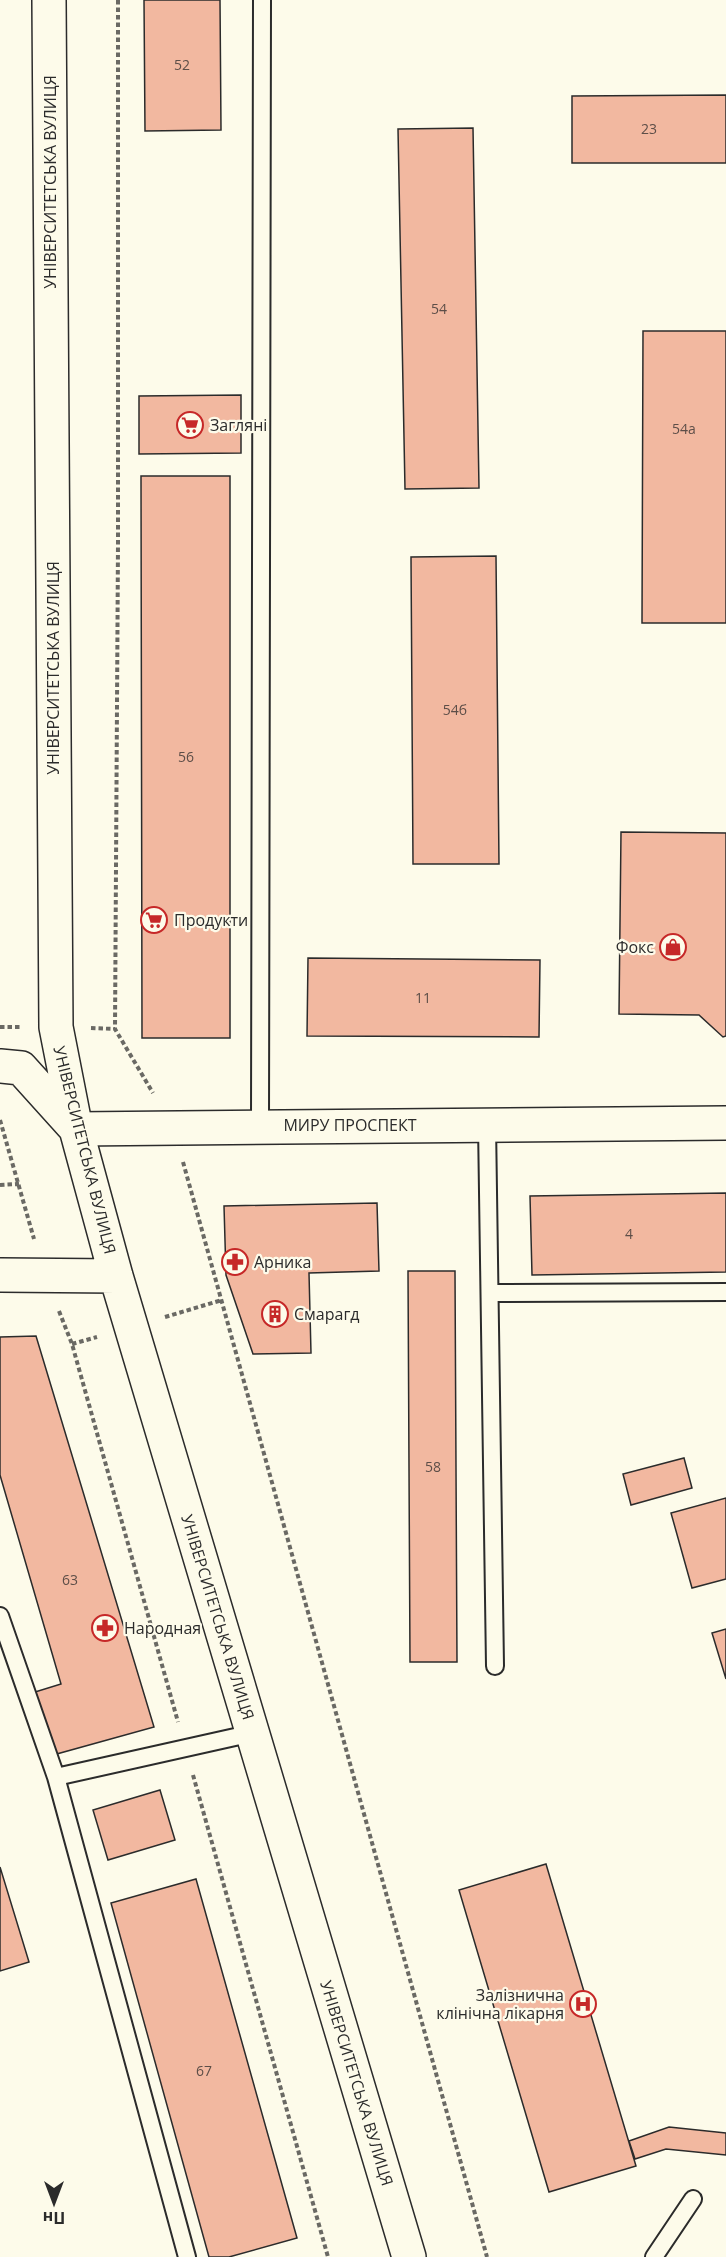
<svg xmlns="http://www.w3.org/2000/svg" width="726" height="2257" font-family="'Open Sans',sans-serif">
<rect width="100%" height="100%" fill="#fdfbea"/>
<!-- building -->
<path fill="#f2b8a0" stroke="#2b2b2b" stroke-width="1.5" d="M144,0H220L221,130L145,131Z
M726,95V163H572V96Z
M473,128L479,488L405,489L398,129Z
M643,331H726V623H642Z
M241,395V453L139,454V396Z
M141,476H230V1038H142Z
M496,556L499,864H413L411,557Z
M621,832L726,833V1036L723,1037L699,1015L619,1014Z
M308,958L540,960L539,1037L307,1036Z
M726,1193V1272L532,1275L530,1196Z
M377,1203L379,1271L309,1273L311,1353L253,1354L226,1275L224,1206Z
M408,1271H455L457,1662H410Z
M36,1336L154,1727L53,1755L35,1692L61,1684L0,1475V1337Z
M684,1458L692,1488L631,1505L623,1474Z
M726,1498V1579L692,1588L671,1513Z
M726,1629V1679L712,1633Z
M160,1790L175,1840L108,1860L93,1810Z
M546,1864L636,2166L549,2192L459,1890Z
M0,1867L29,1962L0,1971Z
M196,1879L297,2238L229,2257H209L111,1903Z
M669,2127L726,2133V2155L666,2149L635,2159L629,2141Z"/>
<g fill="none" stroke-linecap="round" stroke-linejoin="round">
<defs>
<path id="service" d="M487,1124L495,1666
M260,1126L262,0
M491,1293L726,1292
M0,1616L56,1777L187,2257
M56,1777L253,1733
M654,2257L693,2199"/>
<path id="tertiary" d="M76,1129L726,1123"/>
<path id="primary" d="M49,0L56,1027L76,1129L116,1276L409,2257
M0,1066L21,1068L76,1129
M0,1275L116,1276"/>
</defs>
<!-- service casing -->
<use href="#service" stroke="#2b2b2b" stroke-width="20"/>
<!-- tertiary casing -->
<use href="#tertiary" stroke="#2b2b2b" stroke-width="36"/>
<!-- primary casing -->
<use href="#primary" stroke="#2b2b2b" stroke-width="36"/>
<!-- path -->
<path stroke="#6a6964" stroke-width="4" stroke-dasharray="4.5 3" stroke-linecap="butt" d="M118,0V543L115,1029L153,1093
M0,1027H21
M91,1028L115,1029
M0,1120L34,1239
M183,1162L487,2257
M0,1185L19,1184
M59,1311L72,1344L178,1722
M165,1317L222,1300
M72,1344L97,1337
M193,1775L328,2257"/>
<!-- service -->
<use href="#service" stroke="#fdfbea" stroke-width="16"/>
<!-- tertiary -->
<use href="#tertiary" stroke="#fdfbea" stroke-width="33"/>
<!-- primary -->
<use href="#primary" stroke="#fdfbea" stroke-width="33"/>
</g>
<!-- icons -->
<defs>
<symbol id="supermarket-ring" viewBox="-11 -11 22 22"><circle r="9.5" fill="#fdfbea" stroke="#c62828" stroke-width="1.5"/><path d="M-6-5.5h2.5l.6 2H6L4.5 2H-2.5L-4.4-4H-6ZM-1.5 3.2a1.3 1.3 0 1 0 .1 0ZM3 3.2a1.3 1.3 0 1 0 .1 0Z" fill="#c62828"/></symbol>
<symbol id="shop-ring" viewBox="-11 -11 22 22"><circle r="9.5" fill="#fdfbea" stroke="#c62828" stroke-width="1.5"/><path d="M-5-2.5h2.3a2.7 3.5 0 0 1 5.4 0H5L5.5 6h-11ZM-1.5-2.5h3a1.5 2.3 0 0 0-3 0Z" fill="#c62828"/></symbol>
<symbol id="pharmacy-ring" viewBox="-11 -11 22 22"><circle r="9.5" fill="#fdfbea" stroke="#c62828" stroke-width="1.5"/><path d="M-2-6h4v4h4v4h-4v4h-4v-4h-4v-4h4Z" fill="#c62828"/></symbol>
<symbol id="building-ring" viewBox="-11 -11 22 22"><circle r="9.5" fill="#fdfbea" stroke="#c62828" stroke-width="1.5"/><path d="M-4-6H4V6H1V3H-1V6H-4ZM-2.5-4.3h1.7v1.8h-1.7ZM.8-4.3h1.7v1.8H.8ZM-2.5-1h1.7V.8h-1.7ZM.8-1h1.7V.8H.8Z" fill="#c62828"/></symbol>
<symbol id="hospital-ring" viewBox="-11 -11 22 22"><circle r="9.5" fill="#fdfbea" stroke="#c62828" stroke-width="1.5"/><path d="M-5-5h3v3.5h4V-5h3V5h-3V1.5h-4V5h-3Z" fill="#c62828"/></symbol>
</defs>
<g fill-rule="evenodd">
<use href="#supermarket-ring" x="175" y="410" width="30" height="30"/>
<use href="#supermarket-ring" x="139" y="905" width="30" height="30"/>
<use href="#shop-ring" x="658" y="932" width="30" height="30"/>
<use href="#pharmacy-ring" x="220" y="1247" width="30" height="30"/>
<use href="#building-ring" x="260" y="1299" width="30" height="30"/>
<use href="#pharmacy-ring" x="90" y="1613" width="30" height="30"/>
<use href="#hospital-ring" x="568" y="1989" width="30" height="30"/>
</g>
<g text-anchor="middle" stroke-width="4.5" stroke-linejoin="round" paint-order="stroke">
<!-- number labels -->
<g font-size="14" fill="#5d4e48">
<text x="182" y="70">52</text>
<text x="649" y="134">23</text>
<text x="439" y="314">54</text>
<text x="684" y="434">54а</text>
<text x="455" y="715">54б</text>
<text x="186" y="762">56</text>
<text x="423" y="1003">11</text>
<text x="629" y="1239">4</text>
<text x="433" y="1472">58</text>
<text x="70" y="1585">63</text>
<text x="204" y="2076">67</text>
</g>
<!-- street labels -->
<g font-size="16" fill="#2b2b2b" stroke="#fdfbea">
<text transform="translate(50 182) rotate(-90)" y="6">УНІВЕРСИТЕТСЬКА ВУЛИЦЯ</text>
<text transform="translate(53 668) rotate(-90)" y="6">УНІВЕРСИТЕТСЬКА ВУЛИЦЯ</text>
<text x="350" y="1131">МИРУ ПРОСПЕКТ</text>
<text transform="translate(85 1150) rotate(76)" y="6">УНІВЕРСИТЕТСЬКА ВУЛИЦЯ</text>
<text transform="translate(218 1617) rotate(73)" y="6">УНІВЕРСИТЕТСЬКА ВУЛИЦЯ</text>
<text transform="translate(357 2083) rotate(73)" y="6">УНІВЕРСИТЕТСЬКА ВУЛИЦЯ</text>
</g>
<!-- poi labels -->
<g font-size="16" fill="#2b2b2b" stroke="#fdfbea" text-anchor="start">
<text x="210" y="431">Загляні</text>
<text x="174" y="926">Продукти</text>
<text x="654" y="953" text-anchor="end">Фокс</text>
<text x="254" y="1268">Арника</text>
<text x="294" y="1320">Смарагд</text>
<text x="124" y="1634">Народная</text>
<text x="564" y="2001" text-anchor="end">Залізнична<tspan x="564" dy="18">клінічна лікарня</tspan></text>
</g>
</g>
<!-- north arrow -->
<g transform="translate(54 2203) rotate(180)" stroke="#fdfbea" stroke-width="4.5" paint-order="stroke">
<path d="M0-4.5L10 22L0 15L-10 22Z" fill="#2b2b2b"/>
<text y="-9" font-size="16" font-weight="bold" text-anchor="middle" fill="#2b2b2b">Пн</text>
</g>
</svg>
